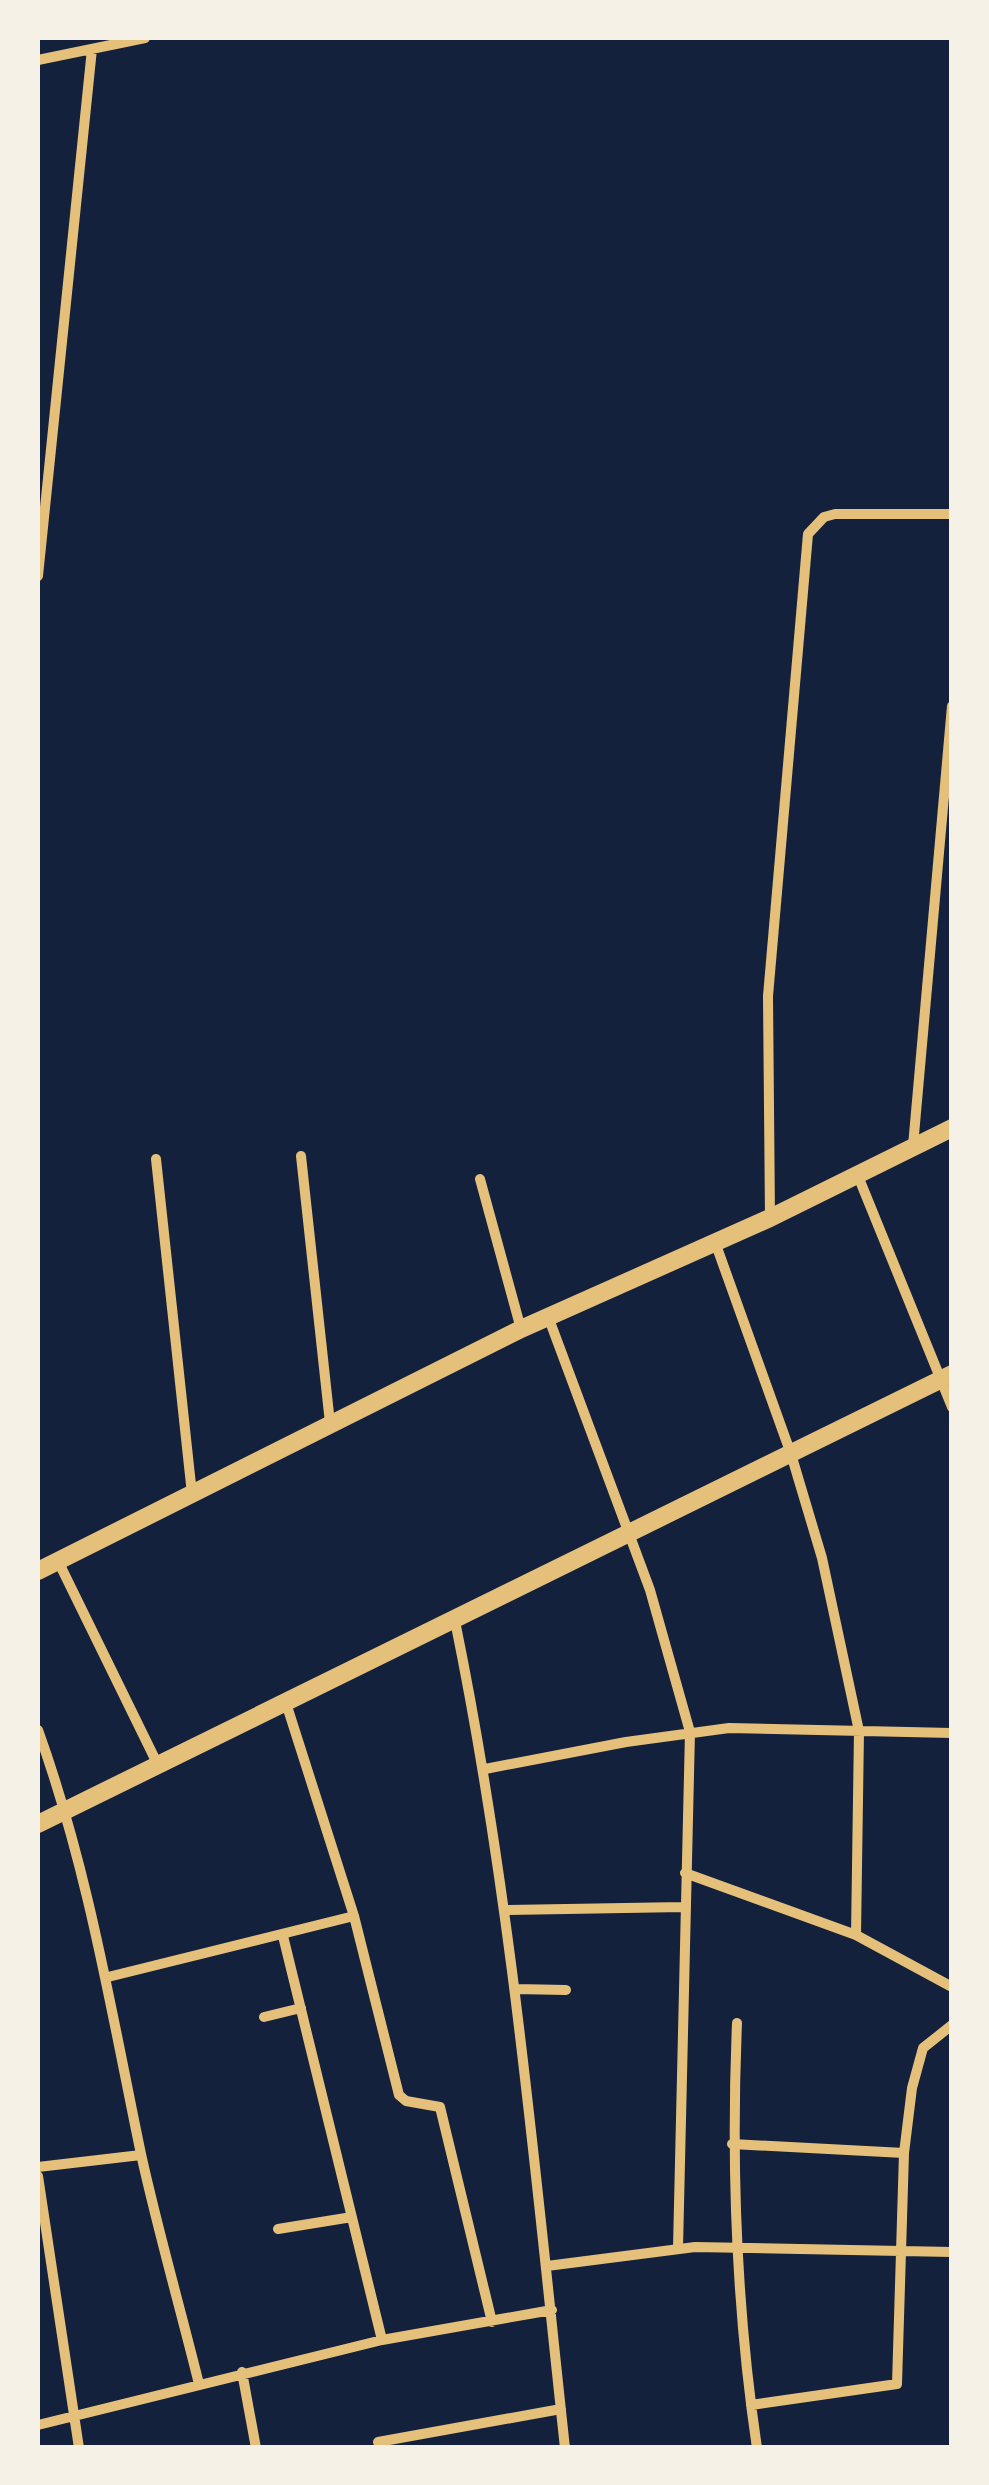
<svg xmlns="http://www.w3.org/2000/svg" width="989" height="2485" font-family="'Crimson Pro',serif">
<rect width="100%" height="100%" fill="#14213d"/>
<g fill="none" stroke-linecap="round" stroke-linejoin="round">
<!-- minor -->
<path stroke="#e5c07b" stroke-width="10" d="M38,60L145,38
M38,576L92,49
M913,1146L952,706
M301,1156L330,1423
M156,1159L192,1494
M858,1176L952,1407
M480,1179L521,1329
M770,1218L768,996L808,534L824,517L835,514H952
M715,1242L791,1454L822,1558L859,1731L856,1935
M549,1319L650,1590L690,1732L678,2248
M58,1561L157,1763
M455,1621C511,1894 535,2171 565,2448
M286,1703L354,1916L399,2095L406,2101L440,2107L492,2322
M38,1730C88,1869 111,2010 141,2154C158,2231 180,2307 199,2384
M485,1769L626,1742L729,1728L952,1733
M685,1873L856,1935L952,1987
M506,1910L683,1907
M283,1936L382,2340
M108,1977L354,1916
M516,1989L566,1990
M264,2017L301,2008
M737,2023C731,2166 736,2306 757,2448
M732,2144L904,2153
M38,2167L141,2155
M38,2176L79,2448
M278,2229L352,2217
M547,2266L695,2247L952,2252
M242,2372L256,2448
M751,2405L897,2384L904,2153L912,2088L923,2048L952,2025
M38,2425L382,2340L552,2310
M378,2442L561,2409"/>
<!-- tertiary -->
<path stroke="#e5c07b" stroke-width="18" d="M38,1571L521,1329L770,1218L952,1128
M38,1824L952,1374"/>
</g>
<!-- border -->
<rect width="989" height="2485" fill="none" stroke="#f6f1e7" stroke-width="80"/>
</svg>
